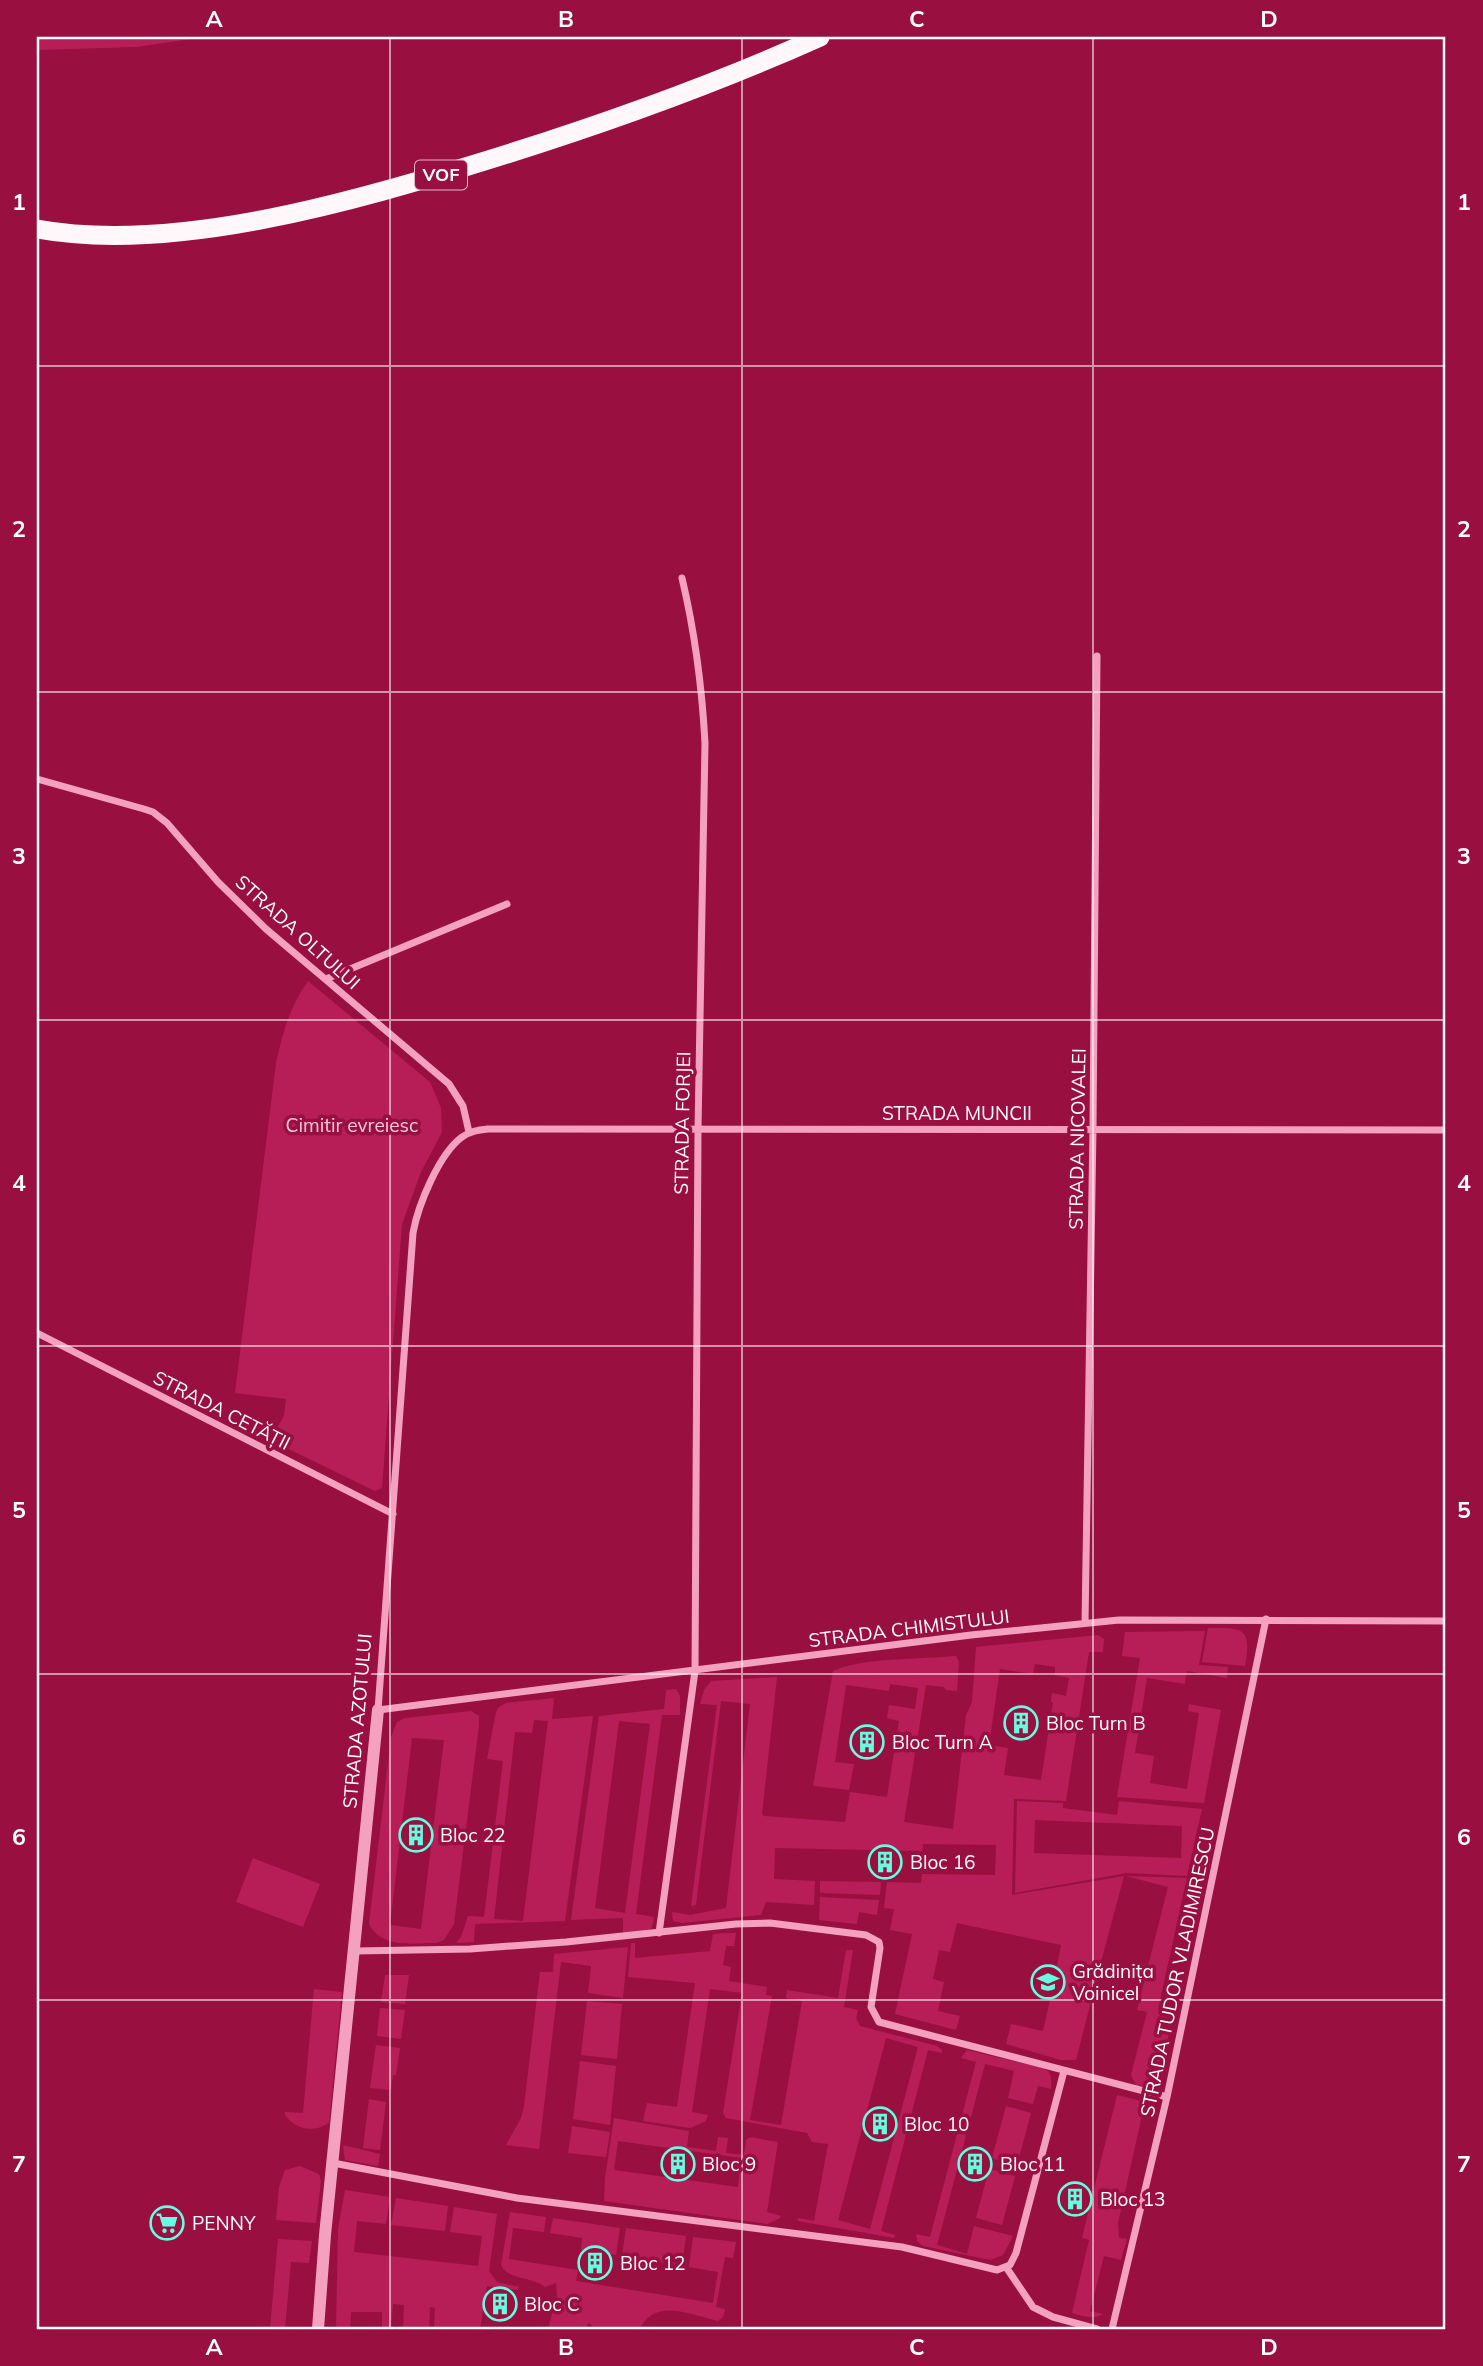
<svg xmlns="http://www.w3.org/2000/svg" width="1483" height="2366" font-family="Mulish,sans-serif">
<rect width="100%" height="100%" fill="#991040"/>
<!-- green -->
<path fill="#b71e57" fill-rule="evenodd" d="M37,37H205L136,47L37,50Z
M308,981L430,1082L441,1108L442,1132L421,1172L402,1224L382,1488L375,1491L270,1440L284,1416L286,1399L235,1393L276,1063C283,1032 290,1006 308,981Z
M1208,1628C1243,1628 1252,1627 1245,1666L1202,1662Z
M1205,1631L1199,1665L1228,1667L1227,1678L1187,1671L1185,1684L1147,1678L1135,1753L1154,1756L1150,1783L1187,1789L1199,1713L1188,1711L1189,1704L1221,1710L1204,1803L1117,1797L1140,1658L1122,1656L1125,1632Z
M1098,1635L1104,1639L1103,1652H1089L1066,1801L1014,1799L1012,1895L1124,1876L1094,1988L1070,1986L1094,1990L1076,2060H1061L1006,2044L1011,2024L1043,2031L1051,1995L1060,1997L1065,1973L1056,1971L1061,1945L957,1923L950,1952L939,1950L933,1979L944,1982L938,2011L960,2016L956,2030L895,2014L912,1934L890,1930L894,1909L884,1908L887,1882L921,1883L922,1874L995,1875L996,1845L923,1844L922,1851L775,1848L774,1879L815,1881L814,1905L766,1902L761,1915L682,1923L673,1921L672,1912L690,1915L726,1908L750,1704L721,1701L696,1905L691,1906L717,1705L700,1704L704,1690L711,1681L777,1677L762,1814L764,1816L845,1822L850,1792L887,1797L899,1721L887,1718L889,1705L915,1709L918,1688L890,1684L889,1691L846,1685L835,1762L854,1764L849,1790L813,1786L833,1671C860,1658 924,1659 956,1656L959,1662L957,1691L946,1690L944,1687L926,1685L904,1822L953,1829L966,1715L972,1702L976,1647ZM1035,1664L1055,1667V1675L1069,1678L1066,1696L1052,1693L1051,1702H1053L1041,1780L1004,1775L1008,1748L989,1745L1000,1669L1033,1674Z
M676,1689L680,1696V1715H662L636,1914L654,1917L652,1928L647,1931L623,1933V1918L571,1920L599,1716L664,1709L666,1690ZM619,1721L650,1724L625,1913L595,1908Z
M554,1698L552,1719L593,1716L565,1921L475,1924L474,1942L456,1943L461,1937L468,1916L484,1917L503,1761L487,1759L496,1712L499,1707L506,1703ZM534,1720L548,1721L523,1921L494,1919L515,1732L532,1733Z
M471,1711L479,1716V1725L454,1924L444,1940L437,1943C413,1943 382,1949 369,1924L391,1737L397,1722L405,1718ZM412,1738L444,1740L421,1929L390,1925Z
M1017,1801L1063,1803V1808L1117,1815L1119,1801L1202,1809L1187,1876L1127,1873L1015,1893ZM1035,1820L1182,1826L1181,1858L1034,1853Z
M253,1858L320,1884L303,1927L236,1902Z
M1126,1876L1187,1878L1158,2009L1174,2013L1157,2083L1152,2088L1136,2085L1131,2075L1147,2012L1137,2010L1168,1887Z
M820,1881L881,1882L880,1895L820,1893Z
M820,1897L879,1900L877,1915L859,1912L857,1924L819,1920Z
M727,1933H736L734,1946H726L723,1965L731,1967L729,1981L767,1987L766,1995L772,1996L750,2120L781,2125L802,2001L786,1998L787,1990L838,1998L846,1950H853L844,2007L858,2010L856,2018L860,2026L937,2046L942,2050V2053L928,2050L881,2231L895,2235L894,2238L798,2221V2218L814,2221L828,2144L812,2142L807,2133L726,2118L723,2113L742,1993L710,1989L692,2112L708,2115L706,2121L690,2128L643,2121L647,2103L677,2107L695,1983L628,1977L631,1943H635V1958L710,1951L713,1934ZM886,2038L918,2047L870,2229L838,2220Z
M628,1947L623,1998L588,1993L591,1966L561,1962L539,2149L506,2145L521,2118L524,2106L540,1972H553L554,1954Z
M385,1975H409L405,2004L381,2002Z
M314,1989L342,1992L329,2123C313,2133 296,2130 285,2115V2112L303,2113Z
M587,2001L622,2004L617,2059L581,2055Z
M380,2008L405,2010L401,2039L377,2036Z
M376,2045L400,2048L396,2075H393L391,2090L370,2088Z
M967,2050L1042,2068C1053,2072 1051,2078 1051,2089L1038,2086L1033,2104L1008,2098L1014,2071L985,2064L937,2245L967,2254L974,2226L1013,2236L1003,2255L990,2260L923,2246L917,2241L916,2234L930,2237L976,2062L961,2058Z
M580,2061L616,2066L610,2125L573,2119Z
M1117,2095L1145,2102L1118,2223L1119,2238L1127,2239L1121,2260L1104,2256L1090,2311L1103,2314C1094,2320 1082,2316 1072,2313L1089,2240L1082,2238Z
M369,2099L386,2102L380,2150L363,2148Z
M1006,2106L1031,2113L1017,2165L992,2158Z
M614,2118L689,2131L687,2147L716,2151L718,2137L728,2138L726,2153L744,2155L746,2140L750,2137L778,2142L767,2212L781,2216L780,2218L767,2224L604,2201L605,2178ZM618,2141L741,2158L738,2187L614,2170Z
M572,2126L610,2132L606,2157L568,2153Z
M343,2145L380,2154L378,2166L345,2160Z
M300,2166L319,2174L321,2181L316,2223L276,2220L279,2187L285,2170Z
M989,2169L1015,2176L1002,2225L976,2218Z
M345,2190L390,2197L386,2224L357,2221L354,2252L478,2266L482,2236L450,2232L454,2207L497,2214L489,2271L497,2282L519,2287L518,2290L487,2286L480,2329H434L435,2308L430,2307L429,2329H403L404,2305L393,2304L391,2329H382V2312H351L350,2329H336L338,2229Z
M396,2198L448,2206L445,2231L391,2225Z
M510,2212L546,2217L544,2232L513,2228L509,2259L578,2270L576,2281L713,2303L718,2272L689,2267L693,2237L736,2242L733,2258L725,2257L716,2307L725,2309L723,2317L718,2321C692,2315 654,2297 640,2329H591L592,2325L588,2323L586,2329H548L557,2295L556,2283L545,2287C531,2276 509,2281 501,2265Z
M553,2218L620,2228L616,2255L581,2250L582,2238L550,2233Z
M626,2228L686,2236L682,2266L622,2256Z
M278,2239L312,2241L309,2263L291,2262L285,2329H270Z"/>
<g fill="none" stroke-linecap="round" stroke-linejoin="round">
<!-- minor -->
<path stroke="#f4a1c0" stroke-width="7" d="M37,779L144,809L153,812L167,823L218,882L266,929L449,1084L463,1106L469,1132
M326,979L507,904
M1446,1130L488,1129C479,1130 470,1131 462,1137C439,1154 418,1205 413,1233L378,1710L971,1635L1119,1620L1446,1621
M37,1333L393,1514
M1085,1623L1093,1129L1097,656
M659,1933L695,1671L698,1129L705,743C702,687 695,633 682,578
M355,1951L470,1949L566,1942L736,1924L770,1923L866,1935L879,1942L880,1948L871,2007L879,2022L1167,2097
M333,2163L517,2198L902,2247L997,2270L1010,2265L1016,2253L1064,2071
M1006,2267L1033,2307L1053,2317L1097,2329
M1112,2329L1167,2097L1266,1619"/>
<!-- tertiary -->
<path stroke="#f4a1c0" stroke-width="12" d="M318,2329L325,2235L378,1710"/>
<!-- trunk -->
<path stroke="#fff7fa" stroke-width="19" d="M37,229C174,254 356,201 488,160C601,125 713,85 820,37"/>
</g>
<!-- grid -->
<path fill="none" stroke="#fff" stroke-width="2" stroke-opacity="0.55" d="M390,37V2329M742,37V2329M1093,37V2329M37,366H1446M37,692H1446M37,1020H1446M37,1346H1446M37,1674H1446M37,2000H1446"/>
<!-- icons -->
<defs>
<symbol id="building-ring" viewBox="-11 -11 22 22"><circle r="9.5" fill="#991040" stroke="#65ffdf" stroke-width="1.5"/><path d="M-4-6H4V6H1V3H-1V6H-4ZM-2.5-4.3h1.7v1.8h-1.7ZM.8-4.3h1.7v1.8H.8ZM-2.5-1h1.7V.8h-1.7ZM.8-1h1.7V.8H.8Z" fill="#65ffdf"/></symbol>
<symbol id="school-ring" viewBox="-11 -11 22 22"><circle r="9.5" fill="#991040" stroke="#65ffdf" stroke-width="1.5"/><path d="M0-5L7-2L0 1L-7-2ZM-4 1L0 2.5L4 1V4Q0 6-4 4Z" fill="#65ffdf"/></symbol>
<symbol id="supermarket-ring" viewBox="-11 -11 22 22"><circle r="9.5" fill="#991040" stroke="#65ffdf" stroke-width="1.5"/><path d="M-6-5.5h2.5l.6 2H6L4.5 2H-2.5L-4.4-4H-6ZM-1.5 3.2a1.3 1.3 0 1 0 .1 0ZM3 3.2a1.3 1.3 0 1 0 .1 0Z" fill="#65ffdf"/></symbol>
</defs>
<g fill-rule="evenodd">
<use href="#building-ring" x="1002" y="1704" width="38" height="38"/>
<use href="#building-ring" x="848" y="1723" width="38" height="38"/>
<use href="#building-ring" x="397" y="1816" width="38" height="38"/>
<use href="#building-ring" x="866" y="1843" width="38" height="38"/>
<use href="#school-ring" x="1029" y="1963" width="38" height="38"/>
<use href="#building-ring" x="861" y="2105" width="38" height="38"/>
<use href="#building-ring" x="659" y="2145" width="38" height="38"/>
<use href="#building-ring" x="956" y="2145" width="38" height="38"/>
<use href="#building-ring" x="1056" y="2180" width="38" height="38"/>
<use href="#supermarket-ring" x="148" y="2204" width="38" height="38"/>
<use href="#building-ring" x="576" y="2244" width="38" height="38"/>
<use href="#building-ring" x="481" y="2285" width="38" height="38"/>
</g>
<g text-anchor="middle" stroke-width="7" stroke-linejoin="round" paint-order="stroke">
<!-- shield labels -->
<rect fill="#991040" stroke="#e0b7c6" stroke-width="2" x="415" y="160.5" width="52" height="29" rx="5"/>
<g font-size="18" font-weight="bold" fill="#fff">
<text x="441" y="181">VOF</text>
</g>
<!-- street labels -->
<g font-size="19" fill="#fff" stroke="#991040">
<text transform="translate(298 932) rotate(42)" y="7">STRADA OLTULUI</text>
<text x="957" y="1120">STRADA MUNCII</text>
<text transform="translate(682 1123) rotate(-89)" y="7">STRADA FORJEI</text>
<text transform="translate(1077 1139) rotate(-89)" y="7">STRADA NICOVALEI</text>
<text transform="translate(222 1410) rotate(27)" y="7">STRADA CETĂȚII</text>
<text transform="translate(909 1628) rotate(-7)" y="7">STRADA CHIMISTULUI</text>
<text transform="translate(357 1721) rotate(-85)" y="7">STRADA AZOTULUI</text>
<text transform="translate(1177 1972) rotate(-78)" y="7">STRADA TUDOR VLADIMIRESCU</text>
</g>
<!-- park labels -->
<g font-size="19" fill="#fecadd" stroke="#991040">
<text x="352" y="1132">Cimitir evreiesc</text>
</g>
<!-- poi labels -->
<g font-size="19" fill="#fff" stroke="#991040" text-anchor="start">
<text x="1046" y="1730">Bloc Turn B</text>
<text x="892" y="1749">Bloc Turn A</text>
<text x="440" y="1842">Bloc 22</text>
<text x="910" y="1869">Bloc 16</text>
<text x="1072" y="1978">Grădinița<tspan x="1072" dy="22">Voinicel</tspan></text>
<text x="904" y="2131">Bloc 10</text>
<text x="702" y="2171">Bloc 9</text>
<text x="1000" y="2171">Bloc 11</text>
<text x="1100" y="2206">Bloc 13</text>
<text x="192" y="2230">PENNY</text>
<text x="620" y="2270">Bloc 12</text>
<text x="524" y="2311">Bloc C</text>
</g>
</g>
<!-- border -->
<rect width="1483" height="2366" fill="none" stroke="#991040" stroke-width="77"/>
<rect x="38" y="38" width="1406" height="2290" fill="none" stroke="#fff" stroke-width="2.5"/>
<g font-size="23" text-anchor="middle" font-weight="bold" fill="#fff">
<text x="214" y="27">A</text>
<text x="566" y="27">B</text>
<text x="917" y="27">C</text>
<text x="1269" y="27">D</text>
<text x="19" y="210">1</text>
<text x="1464" y="210">1</text>
<text x="19" y="537">2</text>
<text x="1464" y="537">2</text>
<text x="19" y="864">3</text>
<text x="1464" y="864">3</text>
<text x="19" y="1191">4</text>
<text x="1464" y="1191">4</text>
<text x="19" y="1518">5</text>
<text x="1464" y="1518">5</text>
<text x="19" y="1845">6</text>
<text x="1464" y="1845">6</text>
<text x="19" y="2172">7</text>
<text x="1464" y="2172">7</text>
<text x="214" y="2355">A</text>
<text x="566" y="2355">B</text>
<text x="917" y="2355">C</text>
<text x="1269" y="2355">D</text>
</g>
</svg>
